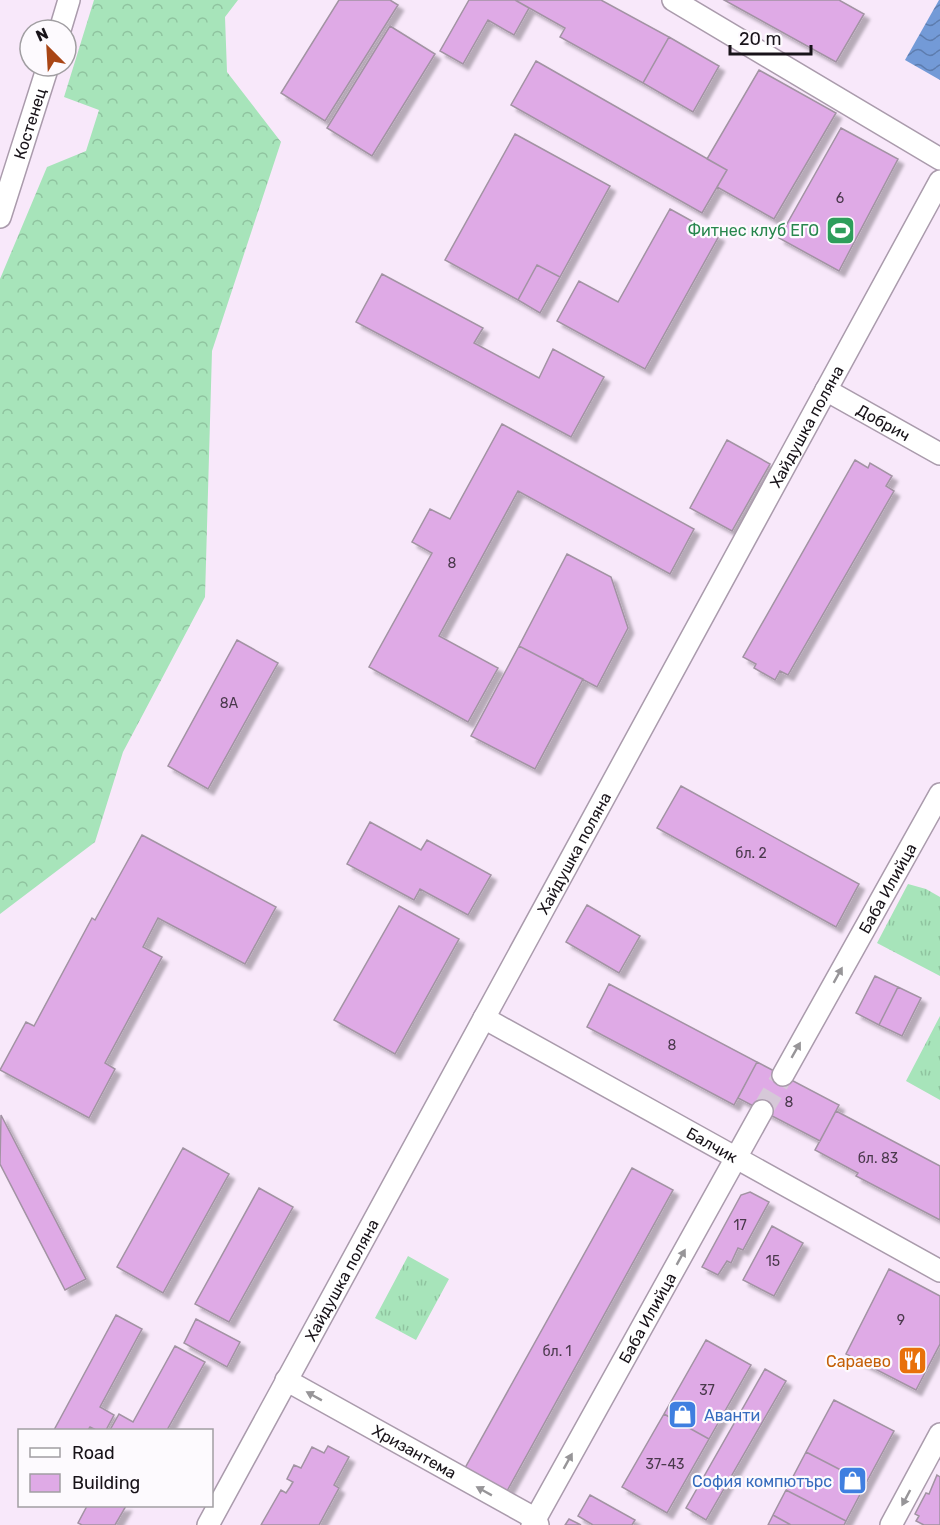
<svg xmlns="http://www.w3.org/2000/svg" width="940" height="1525" font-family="Rubik,sans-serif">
<defs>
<pattern id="grass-tufts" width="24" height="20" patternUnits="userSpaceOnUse" patternTransform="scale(1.5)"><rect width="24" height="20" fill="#a7e4ba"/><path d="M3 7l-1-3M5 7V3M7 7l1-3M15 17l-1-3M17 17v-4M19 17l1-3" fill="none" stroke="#8fc39f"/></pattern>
<pattern id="forest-crowns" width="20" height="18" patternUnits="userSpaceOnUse" patternTransform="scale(1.5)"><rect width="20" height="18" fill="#a7e4ba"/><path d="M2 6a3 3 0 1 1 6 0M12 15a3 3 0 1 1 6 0" fill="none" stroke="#8fc39f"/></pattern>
<pattern id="water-waves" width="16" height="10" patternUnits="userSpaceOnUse" patternTransform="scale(1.5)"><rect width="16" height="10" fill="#739ad7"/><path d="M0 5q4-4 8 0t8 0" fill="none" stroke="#5d7cae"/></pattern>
<filter id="shadow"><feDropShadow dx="5.5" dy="5.5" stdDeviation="1.5" flood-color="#0004"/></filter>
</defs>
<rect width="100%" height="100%" fill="#f8e8fa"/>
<!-- grass -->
<path fill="url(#grass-tufts)" d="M908,884L926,889L940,897V976L877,943Z
M940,1016V1100L906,1081Z
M408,1256L449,1279L416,1340L375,1318Z"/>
<!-- forest -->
<path fill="url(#forest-crowns)" d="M94,0H238L225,17L227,72L281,142L212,351L205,597L123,752L95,842L0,914V279L47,167L86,151L99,110L64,97Z"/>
<!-- water -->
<path fill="url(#water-waves)" d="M939,0H940V80L905,60Z"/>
<!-- building -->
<path fill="#dfaae6" stroke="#a293a3" stroke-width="1.5" filter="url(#shadow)" d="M339,0H390L398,5L325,121L281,93Z
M469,0H515L529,8L514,35L488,20L463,64L440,51Z
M515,0H601L669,37L643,83L560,37L565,28Z
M724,0H839L864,14L836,62Z
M390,26L435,54L372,156L327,128Z
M669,37L719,66L693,112L643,83Z
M536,61L727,170L702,213L511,105Z
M759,70L836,113L774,219L717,187L727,170L707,159Z
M841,128L898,159L839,271L779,238Z
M515,134L610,186L560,277L537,265L518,300L445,260Z
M670,209L719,236L645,369L557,321L579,281L618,302Z
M537,265L560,277L540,313L518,300Z
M382,274L483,328L474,343L539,378L553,349L604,377L571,437L356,322Z
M502,424L694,529L670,574L518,491L439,636L498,668L468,722L369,667L432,553L412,542L430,509L450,519Z
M727,440L770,464L732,531L690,508Z
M855,460L868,468L870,463L892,476L886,486L894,491L788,675L780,671L775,680L754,668L756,664L743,657Z
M567,554L611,577L628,628L597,687L519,646Z
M237,640L278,663L208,789L168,766Z
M519,646L583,679L535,769L471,736Z
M681,786L859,884L836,927L657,828Z
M370,822L421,850L427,840L491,875L468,915L420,889L414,900L347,864Z
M142,835L276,907L245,964L158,918L143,947L162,957L105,1063L115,1069L89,1118L0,1070L26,1022L34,1026L92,918L95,920Z
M587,905L640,936L619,973L566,942Z
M399,906L459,939L395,1054L334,1020Z
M875,976L898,987L879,1025L856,1013Z
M609,984L757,1062L734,1105L587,1027Z
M898,987L921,998L902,1036L879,1025Z
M757,1062L839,1105L820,1141L738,1098Z
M836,1111L940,1166V1220L856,1176L858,1173L815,1150Z
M1,1115L86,1279L65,1290L0,1164Z
M183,1148L229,1174L163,1293L117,1267Z
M632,1168L673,1190L507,1491L465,1468Z
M259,1188L293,1207L229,1322L195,1304Z
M750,1192L769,1202L743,1250L738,1248L731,1263L727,1261L718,1275L702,1267L741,1195Z
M772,1226L803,1243L774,1296L743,1280Z
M889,1269L940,1296V1344L916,1390L846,1354Z
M116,1315L142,1329L100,1407L114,1415L106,1430H96L90,1427L88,1430H54Z
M196,1319L240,1342L227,1367L184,1343Z
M706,1340L751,1365L709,1439L664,1414Z
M175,1346L205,1362L167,1430H110L119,1414L133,1422Z
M765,1369L786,1381L706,1520L686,1508Z
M834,1400L894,1431L866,1483L806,1452Z
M664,1414L709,1439L667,1513L622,1487Z
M328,1446L349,1457L334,1485L339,1488L319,1525H261L281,1490L286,1493L290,1487L293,1482L287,1479L294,1465L301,1468L312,1447L324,1453Z
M806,1452L866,1483L846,1521L786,1490Z
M937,1475L940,1477V1525H924L916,1521L919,1516L915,1514L926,1493L929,1494Z
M786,1490L846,1521L844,1525H791L773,1515Z
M590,1495L635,1520L632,1525H593L578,1516Z
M87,1506H126L115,1525H82L78,1523Z
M773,1515L791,1525H768Z
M569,1519L581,1525H565Z"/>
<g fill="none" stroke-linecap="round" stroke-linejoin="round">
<!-- street-tunnel -->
<path stroke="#d6c8d8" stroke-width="21" stroke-dasharray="21 10" stroke-linecap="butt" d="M762,1111L783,1075"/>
<defs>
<g id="street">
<path d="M673,0L940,159"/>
<path d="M60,30L69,0"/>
<path id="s1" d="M0,217L48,66"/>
<path id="s2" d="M826,390L940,454"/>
<path id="s3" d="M484,1018L940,1271"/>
<path id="s4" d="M783,1075L940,794"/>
<path id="s5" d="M286,1380L536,1519L538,1525"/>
<path id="s6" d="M208,1525L940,181"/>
<path id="s7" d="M532,1525L762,1111"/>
<path d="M891,1525L940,1434"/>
</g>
</defs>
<!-- street casing -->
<use href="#street" stroke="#aa9bac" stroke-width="24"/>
<!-- street -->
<use href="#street" stroke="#fff" stroke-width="21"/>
</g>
<!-- one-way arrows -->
<defs><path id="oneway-solid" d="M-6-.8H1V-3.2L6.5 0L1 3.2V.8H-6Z" transform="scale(1.5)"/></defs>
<g fill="#979598">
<use href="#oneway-solid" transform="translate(838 975) rotate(-61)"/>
<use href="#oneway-solid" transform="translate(796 1050) rotate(-60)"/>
<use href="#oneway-solid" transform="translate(681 1257) rotate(-61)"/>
<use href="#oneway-solid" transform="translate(314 1396) rotate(-151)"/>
<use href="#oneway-solid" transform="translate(568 1461) rotate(-61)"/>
<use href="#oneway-solid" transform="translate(484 1491) rotate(-151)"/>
<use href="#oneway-solid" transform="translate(906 1498) rotate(118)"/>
</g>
<!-- icons -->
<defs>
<symbol id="stadium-square" viewBox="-11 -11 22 22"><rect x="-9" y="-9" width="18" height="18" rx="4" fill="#2e9e5b" stroke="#fdfafe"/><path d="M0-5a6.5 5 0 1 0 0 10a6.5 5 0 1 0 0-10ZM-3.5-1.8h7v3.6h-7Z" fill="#fff"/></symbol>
<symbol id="restaurant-square" viewBox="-11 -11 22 22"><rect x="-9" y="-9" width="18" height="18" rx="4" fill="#e8710a" stroke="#fdfafe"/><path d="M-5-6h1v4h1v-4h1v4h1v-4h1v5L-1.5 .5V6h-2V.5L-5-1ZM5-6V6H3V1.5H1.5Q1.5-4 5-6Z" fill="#fff"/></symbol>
<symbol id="shop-square" viewBox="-11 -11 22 22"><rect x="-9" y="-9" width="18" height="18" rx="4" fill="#3f7fe0" stroke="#fdfafe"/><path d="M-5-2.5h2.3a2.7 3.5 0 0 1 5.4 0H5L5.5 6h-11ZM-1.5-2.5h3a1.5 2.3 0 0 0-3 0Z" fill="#fff"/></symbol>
</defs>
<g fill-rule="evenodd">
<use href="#stadium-square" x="824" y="214" width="33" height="33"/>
<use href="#restaurant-square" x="896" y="1344" width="33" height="33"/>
<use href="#shop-square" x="666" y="1398" width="33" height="33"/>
<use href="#shop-square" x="836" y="1464" width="33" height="33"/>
</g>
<g text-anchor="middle" stroke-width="4.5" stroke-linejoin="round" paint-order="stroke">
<!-- number labels -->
<g font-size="14" fill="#4a394c">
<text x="840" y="203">6</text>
<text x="452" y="568">8</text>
<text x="229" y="708">8A</text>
<text x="751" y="858">бл. 2</text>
<text x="672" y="1050">8</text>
<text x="789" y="1107">8</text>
<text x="878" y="1163">бл. 83</text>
<text x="740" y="1230">17</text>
<text x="773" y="1266">15</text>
<text x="901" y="1325">9</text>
<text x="557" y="1356">бл. 1</text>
<text x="707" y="1395">37</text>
<text x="665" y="1469">37-43</text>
</g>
<!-- street labels -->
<g font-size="16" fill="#181319" stroke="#fdfafe">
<text dy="6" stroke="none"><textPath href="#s1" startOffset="98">Костенец</textPath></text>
<text dy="6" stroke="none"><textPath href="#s2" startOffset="66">Добрич</textPath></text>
<text dy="6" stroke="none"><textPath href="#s6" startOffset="1251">Хайдушка поляна</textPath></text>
<text dy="6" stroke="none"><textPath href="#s6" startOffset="765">Хайдушка поляна</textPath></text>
<text dy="6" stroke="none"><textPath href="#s4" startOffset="214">Баба Илийца</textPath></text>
<text dy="6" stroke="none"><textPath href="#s3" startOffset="261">Балчик</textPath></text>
<text dy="6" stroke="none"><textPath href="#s6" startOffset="279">Хайдушка поляна</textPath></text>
<text dy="6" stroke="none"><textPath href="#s7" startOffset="237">Баба Илийца</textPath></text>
<text dy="6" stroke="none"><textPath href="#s5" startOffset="147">Хризантема</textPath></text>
</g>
<!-- leisure labels -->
<g font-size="16" fill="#27864d" stroke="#fdfafe" text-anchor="end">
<text x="819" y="236">Фитнес клуб ЕГО</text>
</g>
<!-- food labels -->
<g font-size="16" fill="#c56008" stroke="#fdfafe" text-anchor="end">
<text x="891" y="1367">Сараево</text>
</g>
<!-- shop labels -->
<g font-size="16" fill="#366cbe" stroke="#fdfafe" text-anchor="start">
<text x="704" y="1421">Аванти</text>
<text x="832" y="1487" text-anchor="end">София компютърс</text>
</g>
</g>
<!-- legend -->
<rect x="18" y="1429" width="195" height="78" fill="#fdfafe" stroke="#a19ea2" stroke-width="1.5"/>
<rect x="30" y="1448" width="30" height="9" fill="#ffffff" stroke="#a19ea2" stroke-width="1.5"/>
<text x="72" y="1459" font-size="18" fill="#181319">Road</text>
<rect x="30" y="1474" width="30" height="18" fill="#dfaae6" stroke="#a19ea2" stroke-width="1.5"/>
<text x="72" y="1489" font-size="18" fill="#181319">Building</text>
<!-- north arrow -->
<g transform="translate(48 48) rotate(336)"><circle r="28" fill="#fdfafe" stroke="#a19ea2" stroke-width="1.5"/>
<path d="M0-4.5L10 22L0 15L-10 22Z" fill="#a94515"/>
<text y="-9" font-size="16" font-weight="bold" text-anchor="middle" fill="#181319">N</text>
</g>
<!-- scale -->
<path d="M730 45v9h81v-9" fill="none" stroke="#181319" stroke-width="3"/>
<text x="739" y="45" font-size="18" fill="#181319" stroke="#fdfafe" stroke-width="4.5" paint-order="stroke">20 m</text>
</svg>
